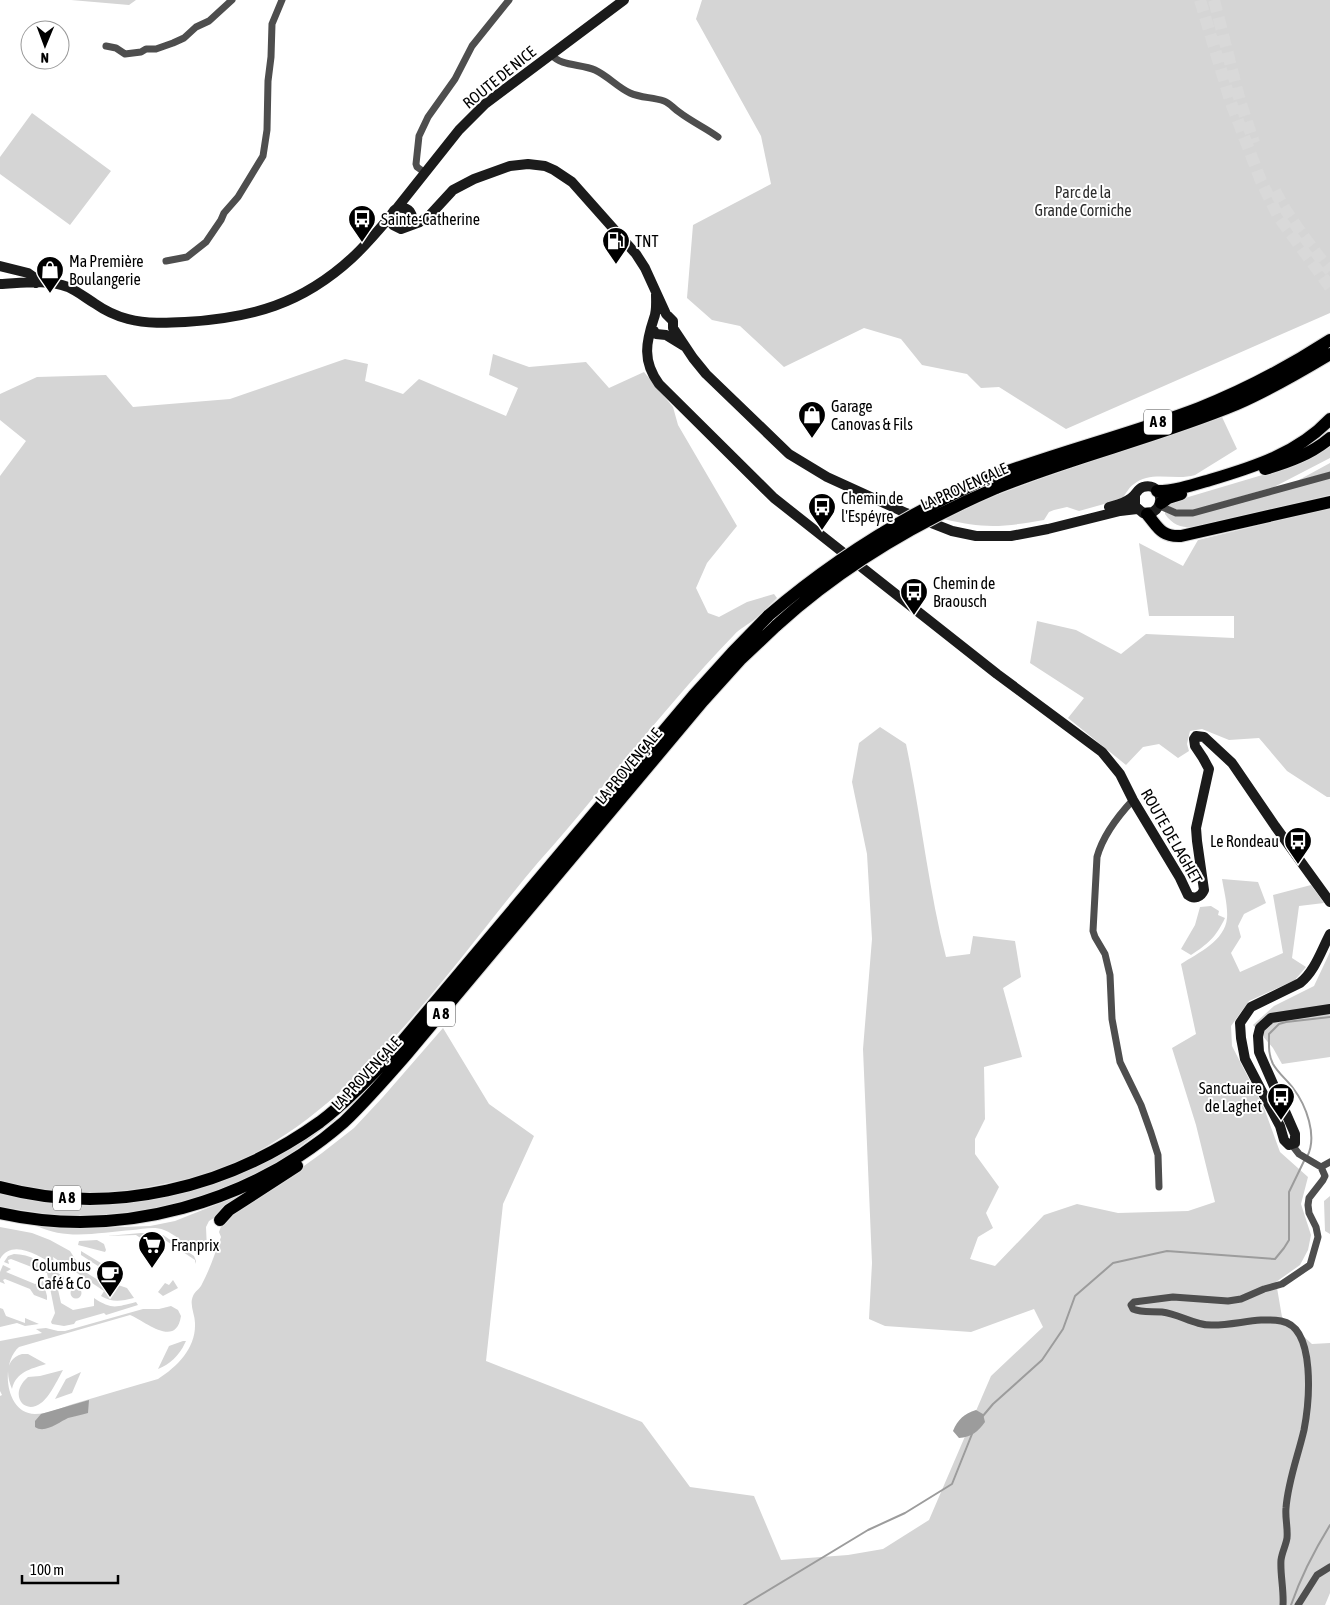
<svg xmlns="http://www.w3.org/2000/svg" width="1330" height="1605" font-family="'Asap Condensed',sans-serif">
<rect width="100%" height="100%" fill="#fff"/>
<!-- green -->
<path fill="#d5d5d5" d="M71,0H136L129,5Z
M702,0H1330V313L1066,429L999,387L981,388L967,374L922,365L901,339L864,328L784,367L740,326L712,320L687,298L693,225L771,184L761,136L696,19Z
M32,113L111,171L70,225L0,174V157Z
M493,354L529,367L586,362L609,388L644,372L673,407L678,425L737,526L707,563L696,588L708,613L719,617L747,602L774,594L777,598C770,605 762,613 755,619C748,625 740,628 734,635C679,692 630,754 579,815C562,836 543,856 525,878C439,983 339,1132 204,1175C189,1179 173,1182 158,1185C110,1196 48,1196 0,1181V476L26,441L0,420V394L37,377L106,375L133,407L230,399L345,359L368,364L365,381L403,394L419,379L506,416L518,388L489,375Z
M1222,417L1237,449L1195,475C1176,481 1150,470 1134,484C1128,488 1126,494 1122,499L1079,511L1067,507L1054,510L1049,512L1044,520C1005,527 983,529 944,519C962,511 979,502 997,495C1071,466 1147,444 1222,417Z
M1330,444V458L1274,487L1225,501L1195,510H1178L1168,506V504L1175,501L1269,473Z
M1330,463V472L1297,481Z
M1330,478V495L1199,527C1184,528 1174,527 1165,514V512L1177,516H1187Z
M1330,508V797H1327L1287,771L1259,738L1229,740L1202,729L1190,731L1187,744L1189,751L1178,758L1159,744L1143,747L1126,765L1068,718L1084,698L1030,663L1037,621L1076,630L1121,654L1146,634L1234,638V616H1149L1139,543L1183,566L1198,540Z
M880,727L906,744C921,815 928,887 946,957L970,954L973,936L1015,941L1021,977L1003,988L1022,1057L984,1067L985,1119L975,1139V1154L999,1187L986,1213L993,1228L978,1237L970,1259L995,1266L1044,1215L1077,1204L1118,1213L1188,1211L1215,1202L1196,1125L1172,1048L1196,1034L1181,964C1198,953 1225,941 1227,918C1228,906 1224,891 1222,879L1258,882L1266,903L1244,914L1238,926L1241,937L1231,953L1240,972L1283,953L1273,895L1311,885L1324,903L1299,906L1292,958L1306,967L1295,980L1249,1001L1231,1026L1232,1046L1264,1108L1280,1152L1308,1177L1301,1204L1311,1235L1308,1250L1300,1265L1276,1282L1282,1317L1312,1344L1330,1343V1593L1325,1605H0V1396L2,1395L0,1391V1341L42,1333L36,1329L46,1328L58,1331H65L143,1309H159L171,1306L178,1310L181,1316C176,1349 145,1321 130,1315L19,1347C0,1363 5,1414 35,1414C47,1414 61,1408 73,1404C101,1396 129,1387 158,1379C178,1366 196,1348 195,1323C195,1314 189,1305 193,1296C195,1291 200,1289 202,1284C210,1269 215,1253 221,1237L219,1232L224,1218L279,1184L322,1153L354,1128L383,1097L443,1028L489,1104L534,1136L503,1204L486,1361L642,1422L690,1487L754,1496L781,1560L848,1555L883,1549L929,1520L991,1376L1043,1327L1034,1309L971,1332L885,1326L869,1319L872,1263L863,1049L872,939L867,854L852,782L859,743Z
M1211,906L1219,911L1218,915L1225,918C1216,937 1208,944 1191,955L1181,949L1195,925L1200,907Z
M1330,952V1057L1282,1064L1273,1048L1253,1025L1274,1006L1314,986Z
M334,1118L336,1119L284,1159L261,1172L209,1195L151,1210L90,1216H61L0,1207V1192L162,1197L192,1190L238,1174L265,1162Z
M255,1189L257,1191L209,1221L206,1227L207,1249L201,1253L196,1252C186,1245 175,1234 164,1230C155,1226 142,1229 133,1230C100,1232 68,1241 37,1226L90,1228L150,1226L175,1221Z
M1330,1196V1234L1325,1231L1324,1201Z
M0,1227L32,1233L50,1240L70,1251L82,1270L103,1283L115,1284L127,1288L134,1298C121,1301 113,1303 101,1296L104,1291L53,1257L54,1265C40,1256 12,1238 0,1259Z
M141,1233H153L145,1241L136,1235L107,1236Z
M163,1235L194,1256L196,1261L195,1264V1260L159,1236L155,1241L156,1237Z
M97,1240L104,1244L106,1250L105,1252L78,1245L79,1241Z
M81,1251L114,1271L122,1280L118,1279L81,1255Z
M14,1254C33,1254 48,1267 64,1277L62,1284L57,1285L61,1303L73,1310L94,1306V1298C112,1310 116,1307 136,1302L138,1305L106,1315L104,1313L76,1321L74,1324L64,1326L52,1324L51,1322L55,1313L47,1273L11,1259L8,1260L9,1264L4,1262L8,1256Z
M3,1265L11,1269L6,1272L35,1284L43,1281L47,1296V1300L34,1295L30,1289L5,1279L3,1280L5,1284L0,1282V1272Z
M173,1280L178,1288L163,1296L158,1292L165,1283L169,1285Z
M70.5 1293a5.5 5.5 0 1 1 11 0a5.5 5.5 0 1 1-11 0Z
M0,1308L3,1309L6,1316L25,1323V1318L39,1324L25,1326L17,1323L0,1327Z
M183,1341H186L185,1343C179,1356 170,1364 158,1369L169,1346Z
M22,1354H28L46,1364C30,1369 16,1372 12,1389C6,1375 5,1359 22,1354Z
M63,1370C58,1379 49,1398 41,1403C24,1416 8,1394 28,1377L40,1376Z
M81,1372L72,1393L55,1399L66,1379Z"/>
<!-- water -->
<path fill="#9c9c9c" d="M89,1400L88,1413C82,1415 75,1416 68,1418C59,1422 45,1434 35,1427V1421L41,1414Z
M976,1410L983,1414L985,1422C978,1432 971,1437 959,1438L953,1431C958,1419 964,1414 976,1410Z"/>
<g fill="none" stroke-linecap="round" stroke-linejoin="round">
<!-- stream -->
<path stroke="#9c9c9c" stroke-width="2" d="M1307,1157C1318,1136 1306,1105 1293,1088C1287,1080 1278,1073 1273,1064C1268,1054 1269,1045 1269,1034L1279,1024L1286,1022L1330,1017
M982,1417L993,1404L1042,1360L1063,1329L1075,1296L1113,1263L1167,1251L1275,1259L1284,1248L1289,1240V1192L1304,1161
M744,1605L868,1530L905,1513L952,1484L972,1434
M1291,1605C1301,1576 1314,1551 1330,1525"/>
<!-- highway-tunnel -->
<path stroke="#d9d9d9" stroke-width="12" stroke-dasharray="12 6" stroke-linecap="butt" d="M1200,0L1231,103L1261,181L1278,216L1330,287
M1214,0L1240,101L1254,143
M1275,191C1290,220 1310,245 1330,271"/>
<defs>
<path id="highway" d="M1265,469C1289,462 1311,454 1330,438
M976,483C1049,454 1126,436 1199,408C1245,390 1288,367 1330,340
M996,488C1075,456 1158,437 1237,404C1269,390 1300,372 1330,354
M1157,491C1175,491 1193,485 1210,480C1254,467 1298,453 1330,419
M1161,503L1168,498L1181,494
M1147,514C1158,527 1161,537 1181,536L1330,502
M0,1187C111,1217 228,1188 320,1122C345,1103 367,1080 389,1057L693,696L732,653L769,615
M0,1213C121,1240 251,1203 344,1122C366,1101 386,1078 406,1055L703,701L740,660L777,625
M220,1220L229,1210L297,1166"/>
</defs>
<!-- highway casing -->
<use href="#highway" stroke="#dbdbdb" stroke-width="14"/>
<!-- street -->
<path stroke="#4e4e4e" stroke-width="7" d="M106,46L116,48L125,54L141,52L146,49H156L173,43L184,38L196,27L209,21L232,0
M552,55C560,66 582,64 595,70C608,76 617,87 630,93C641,98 652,97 664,101C670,103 674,109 679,112C692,122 706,128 718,137
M424,172L417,167L416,164L419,136L428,117L455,79L472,46L509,0
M166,261L187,257L206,242L221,220L224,213L238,197L263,156L267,130L268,81L271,57L272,24L282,0
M1160,506L1176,513H1193L1330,475
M1133,800C1117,817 1103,835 1097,857L1093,931L1095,937L1105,954L1110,975L1112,1019L1120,1062L1141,1105L1151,1133L1158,1155L1159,1187
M1321,1167L1330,1162
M1283,1605C1284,1590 1280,1574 1281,1560C1282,1552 1286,1545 1287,1538C1288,1528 1285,1518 1286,1508C1288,1481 1298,1456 1304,1430C1309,1404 1317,1327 1281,1321C1259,1317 1236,1325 1213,1325C1195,1326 1180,1314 1162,1312C1152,1311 1142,1313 1133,1309L1131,1305L1134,1302L1173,1297L1228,1301L1241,1299L1264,1289L1282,1284L1310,1265L1318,1237L1316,1227L1309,1213L1308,1205L1309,1198L1323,1180L1325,1176L1321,1167L1299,1154L1292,1145
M1298,1605L1317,1575L1330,1567"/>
<!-- secondary -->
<path stroke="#1b1b1b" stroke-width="10" d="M397,208C409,206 415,214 410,225
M390,216L393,225L401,229L420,222L430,215L453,190L474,179L510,166L528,164L545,166L554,170L572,182L636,254L645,268L666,314L673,321V328L693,358L706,374L789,454L827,477L906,513L952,531L976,536H1011L1048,529L1120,511L1137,509
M0,266L28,273L35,278L36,283
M0,284C22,283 47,279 68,287C77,291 86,298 94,303C104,310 116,316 128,319C147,324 167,323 185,322C252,318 302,304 352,258C365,246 377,232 388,219C392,215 392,211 397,208L459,130L485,104L624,0
M656,294C656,302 657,311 654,318C646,342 642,361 659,384L774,498L997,674L1102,752L1120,774L1133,800L1180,878L1188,895C1194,900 1201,897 1204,890L1197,841L1196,828L1209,769L1203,758L1195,746L1194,739L1196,736L1204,737L1232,763L1275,826L1330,902
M652,328L656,334L666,335L684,346
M1109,507C1116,505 1125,503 1131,498C1136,495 1137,489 1143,487C1159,482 1167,503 1153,512L1143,513L1135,506V495
M1330,934C1321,951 1315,971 1300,983L1251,1007L1240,1023L1241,1038L1245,1059L1280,1126L1284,1140L1289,1145L1295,1143V1134L1259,1052L1258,1036L1260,1028L1271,1018L1330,1009"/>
<!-- highway -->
<use href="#highway" stroke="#000" stroke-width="12"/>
<defs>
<path id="highway-bridge" d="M769,615C832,561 901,518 976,483
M777,625C842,566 917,522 996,488"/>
</defs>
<!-- highway-bridge casing -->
<use href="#highway-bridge" stroke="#dbdbdb" stroke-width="14" stroke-linecap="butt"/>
<!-- highway-bridge -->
<use href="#highway-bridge" stroke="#000" stroke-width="12"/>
</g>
<!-- icons -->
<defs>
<symbol id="bus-pin" viewBox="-11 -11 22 30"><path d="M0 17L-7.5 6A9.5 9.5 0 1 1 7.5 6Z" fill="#000" stroke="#fff"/><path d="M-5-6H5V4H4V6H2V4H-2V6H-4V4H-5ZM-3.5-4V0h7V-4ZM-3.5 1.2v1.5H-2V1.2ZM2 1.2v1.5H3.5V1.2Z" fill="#fff"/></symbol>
<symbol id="fuel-pin" viewBox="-11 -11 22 30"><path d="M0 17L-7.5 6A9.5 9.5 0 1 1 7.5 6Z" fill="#000" stroke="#fff"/><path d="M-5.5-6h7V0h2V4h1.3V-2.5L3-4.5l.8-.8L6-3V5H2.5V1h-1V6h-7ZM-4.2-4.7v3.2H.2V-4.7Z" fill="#fff"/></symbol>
<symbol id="shop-pin" viewBox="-11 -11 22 30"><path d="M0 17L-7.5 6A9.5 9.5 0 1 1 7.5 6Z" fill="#000" stroke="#fff"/><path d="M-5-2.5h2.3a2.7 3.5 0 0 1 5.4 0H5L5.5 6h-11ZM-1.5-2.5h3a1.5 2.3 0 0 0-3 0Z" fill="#fff"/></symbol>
<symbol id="supermarket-pin" viewBox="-11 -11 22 30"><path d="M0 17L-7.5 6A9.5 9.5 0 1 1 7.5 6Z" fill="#000" stroke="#fff"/><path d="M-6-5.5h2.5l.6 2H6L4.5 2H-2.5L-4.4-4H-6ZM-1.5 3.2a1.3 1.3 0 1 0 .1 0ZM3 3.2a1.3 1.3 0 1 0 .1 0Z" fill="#fff"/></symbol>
<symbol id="cafe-pin" viewBox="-11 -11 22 30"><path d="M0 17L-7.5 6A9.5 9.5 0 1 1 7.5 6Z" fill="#000" stroke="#fff"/><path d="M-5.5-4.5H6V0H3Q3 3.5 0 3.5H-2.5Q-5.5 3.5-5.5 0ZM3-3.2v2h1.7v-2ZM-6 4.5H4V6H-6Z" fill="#fff"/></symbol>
</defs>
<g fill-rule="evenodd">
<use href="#bus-pin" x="346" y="203" width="32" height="43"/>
<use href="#fuel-pin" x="600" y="225" width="32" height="43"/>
<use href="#shop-pin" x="34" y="254" width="32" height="43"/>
<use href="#shop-pin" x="796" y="399" width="32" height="43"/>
<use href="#bus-pin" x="806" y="491" width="32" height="43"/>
<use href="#bus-pin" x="898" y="576" width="32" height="43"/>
<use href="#bus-pin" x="1282" y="825" width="32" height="43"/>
<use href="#bus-pin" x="1265" y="1081" width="32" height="43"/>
<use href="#supermarket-pin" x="136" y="1229" width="32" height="43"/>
<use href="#cafe-pin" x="94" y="1258" width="32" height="43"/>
</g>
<g text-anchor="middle" stroke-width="4" stroke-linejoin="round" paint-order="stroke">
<!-- shield labels -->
<g fill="#fff" stroke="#4c4c4c" stroke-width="1">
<rect x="1144" y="409.5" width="28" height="25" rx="4"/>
<rect x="427" y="1001.5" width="28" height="25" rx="4"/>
<rect x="53" y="1185.5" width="28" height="25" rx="4"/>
</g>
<g font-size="15" font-weight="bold" fill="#000">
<text x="1158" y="427">A 8</text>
<text x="441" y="1019">A 8</text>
<text x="67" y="1203">A 8</text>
</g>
<!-- street labels -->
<g font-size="16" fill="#000" stroke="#fff">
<text transform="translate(499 77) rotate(-39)" y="6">ROUTE DE NICE</text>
<text transform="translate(964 486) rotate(-24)" y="6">LA PROVENÇALE</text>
<text transform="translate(628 766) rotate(-50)" y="6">LA PROVENÇALE</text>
<text transform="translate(1172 836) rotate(60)" y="6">ROUTE DE LAGHET</text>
<text transform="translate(366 1073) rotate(-47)" y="6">LA PROVENÇALE</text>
</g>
<!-- park labels -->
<g font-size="16" fill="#2c2c2c" stroke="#fff">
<text x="1083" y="198">Parc de la<tspan x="1083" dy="18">Grande Corniche</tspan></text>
</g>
<!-- poi labels -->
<g font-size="16" fill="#000" stroke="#fff" text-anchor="start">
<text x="381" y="225">Sainte-Catherine</text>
<text x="635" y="247">TNT</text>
<text x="69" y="267">Ma Première<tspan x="69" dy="18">Boulangerie</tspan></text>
<text x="831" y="412">Garage<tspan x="831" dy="18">Canovas &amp; Fils</tspan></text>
<text x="841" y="504">Chemin de<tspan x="841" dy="18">l'Espéyre</tspan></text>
<text x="933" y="589">Chemin de<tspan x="933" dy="18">Braousch</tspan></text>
<text x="1279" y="847" text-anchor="end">Le Rondeau</text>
<text x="1262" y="1094" text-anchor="end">Sanctuaire<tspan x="1262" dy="18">de Laghet</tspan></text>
<text x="171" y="1251">Franprix</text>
<text x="91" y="1271" text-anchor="end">Columbus<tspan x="91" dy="18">Café &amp; Co</tspan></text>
</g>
</g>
<!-- north arrow -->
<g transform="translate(45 45) rotate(181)"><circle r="24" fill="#ffffff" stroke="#999999"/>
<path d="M0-4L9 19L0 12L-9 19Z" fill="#000000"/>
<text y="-8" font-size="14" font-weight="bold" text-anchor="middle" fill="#000000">N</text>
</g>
<!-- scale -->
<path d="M22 1575v8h96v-8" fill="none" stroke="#000000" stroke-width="2.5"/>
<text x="30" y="1575" font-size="15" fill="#000000" stroke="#ffffff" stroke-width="4" paint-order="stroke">100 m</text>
</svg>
